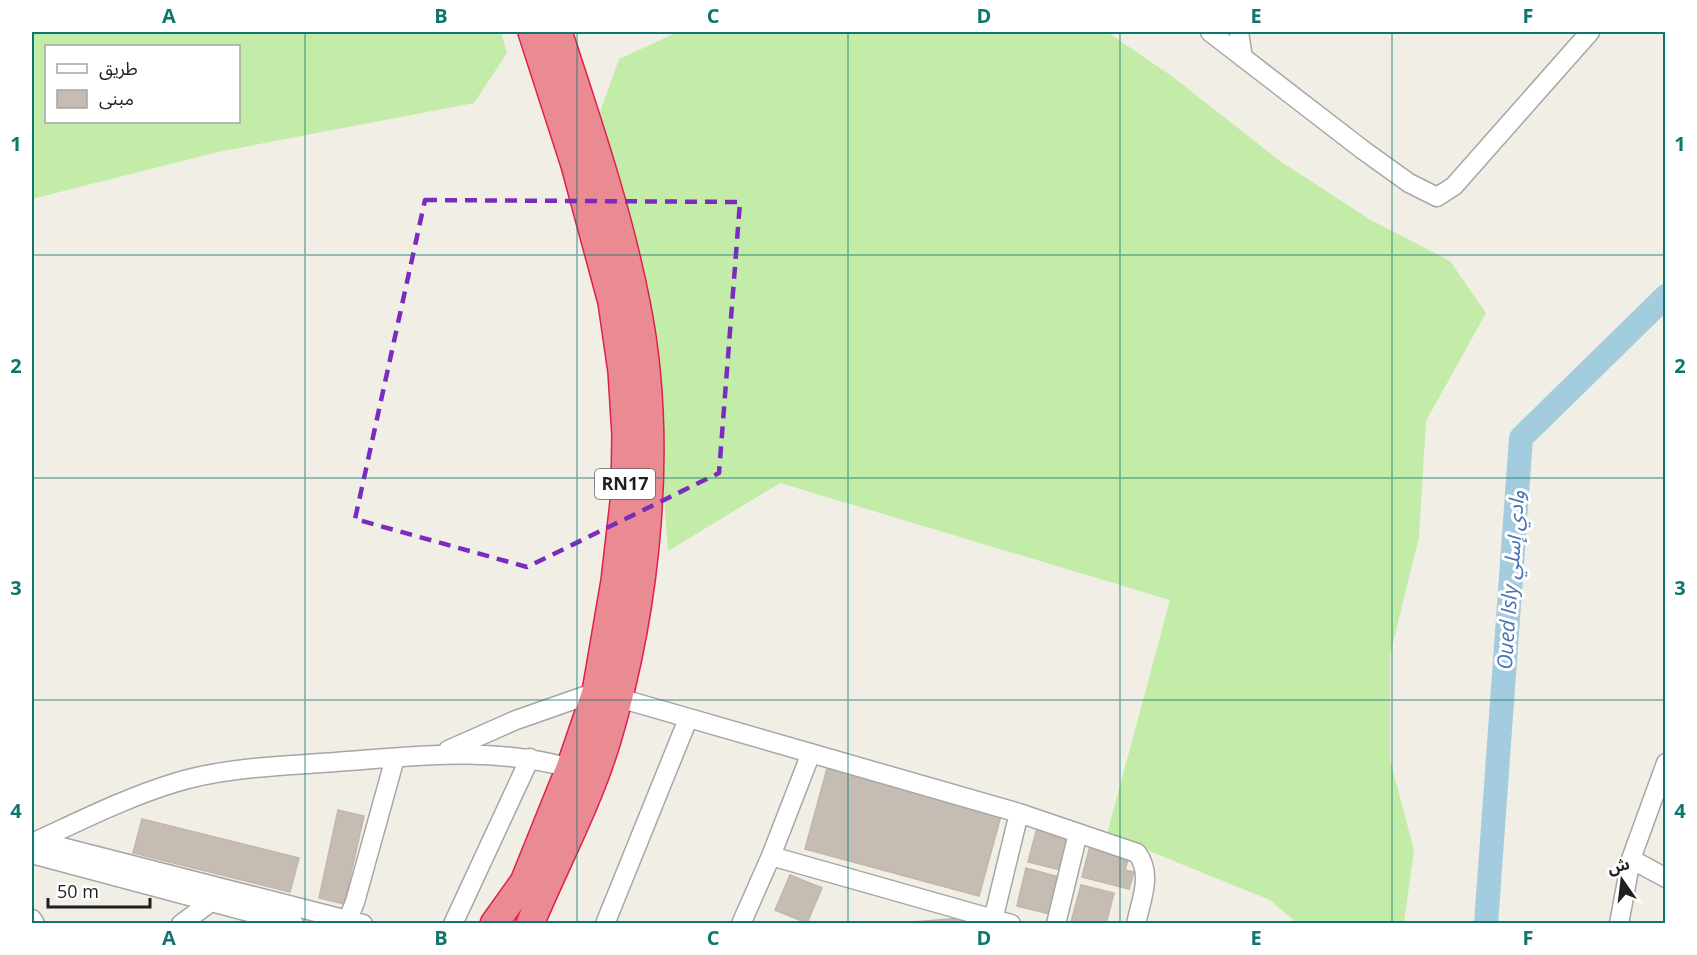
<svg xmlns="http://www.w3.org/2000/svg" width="1697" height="955" font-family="'Open Sans','Noto Sans Arabic',sans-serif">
<rect width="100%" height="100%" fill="#f0eee5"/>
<!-- grass -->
<path fill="#c3eca9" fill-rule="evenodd" d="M32,32H501L507,53L474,103L218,152L32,199ZM46,46H238V122H46Z
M678,32H1107L1173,77L1280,161L1369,219L1450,261L1486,313L1426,421L1419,537L1390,655V760L1414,850L1404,923H1297L1270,900L1107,834L1170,600L780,483L668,551L661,460L595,126L619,59Z"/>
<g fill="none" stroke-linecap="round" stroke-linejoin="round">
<!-- river -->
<path stroke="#a4ccdf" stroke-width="24" d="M1486,924L1521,438L1666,296"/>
</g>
<!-- building -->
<path fill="#c5bdb4" stroke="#c3b6a7" stroke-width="1.5" d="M828,765L1002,812L979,896L805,849Z
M338,810L364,816L344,904L319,898Z
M142,819L299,858L290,892L133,853Z
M1038,824L1071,833L1061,870L1028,862Z
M1090,846L1129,856L1125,870L1134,872L1129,889L1082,877Z
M1026,868L1059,877L1050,914L1017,906Z
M790,875L822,888L807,923L775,910Z
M1081,885L1114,893L1106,924L1071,922Z
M961,918L962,924H888Z"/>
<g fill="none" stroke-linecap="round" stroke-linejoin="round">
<defs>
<path id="minor" d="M1210,32L1363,150L1409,183L1437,197L1454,186L1590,32
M1239,32L1243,58
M619,698L1019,813L1137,853C1153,874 1141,900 1136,924
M448,750L516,720L596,692
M38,841L363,924
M32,843C78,822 125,798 174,783C225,767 283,766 336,762C416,756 491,746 570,768
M32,854L294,924
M771,856L1011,924
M1631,859L1666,878
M32,919L35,924
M181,924L211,902
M346,924L355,902L395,758
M453,924L530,758
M605,924L688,719
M741,924L771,856L811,753
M992,924L1019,813
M1056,924L1078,833
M1619,924L1631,859L1666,763"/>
<path id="highway" d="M494,924L524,882L570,768L596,692L615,581L625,494L626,435L622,371L612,302L575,165L532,32
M530,924C556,862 588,803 607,740C647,605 664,442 636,303C618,211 587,121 558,32"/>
</defs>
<!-- minor casing -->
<use href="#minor" stroke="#a6a6a6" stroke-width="21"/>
<!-- highway casing -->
<use href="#highway" stroke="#e11f4d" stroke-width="30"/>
<!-- minor -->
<use href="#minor" stroke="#fff" stroke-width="18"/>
<!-- highway -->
<use href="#highway" stroke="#ea8a92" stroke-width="27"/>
</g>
<!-- marked area -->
<path fill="none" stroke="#7b2cbf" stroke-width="4.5" stroke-dasharray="12 8" stroke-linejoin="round" d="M425,200L740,202L719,473L527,567L355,519Z"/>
<!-- grid -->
<path fill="none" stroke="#0f766e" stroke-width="1.5" stroke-opacity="0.55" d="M305,32V924M577,32V924M848,32V924M1120,32V924M1392,32V924M32,255H1666M32,478H1666M32,700H1666"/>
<g text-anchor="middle" stroke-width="6" stroke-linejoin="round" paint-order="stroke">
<!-- shield labels -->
<rect fill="#fff" stroke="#626262" stroke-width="1.5" x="595" y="469" width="60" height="30" rx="4.5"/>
<g font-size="18" font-weight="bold" fill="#1f1f1f">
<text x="625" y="490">RN17</text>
</g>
<!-- water labels -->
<g font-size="21" font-style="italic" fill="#4772b3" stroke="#fff">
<text transform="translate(1511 580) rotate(-86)" y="7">Oued Isly وادي إسلي</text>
</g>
</g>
<!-- border -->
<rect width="1697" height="955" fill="none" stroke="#ffffff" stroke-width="66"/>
<!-- legend -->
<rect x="45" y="45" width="195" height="78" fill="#ffffff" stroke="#a5a5a5" stroke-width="1.5"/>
<rect x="57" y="64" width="30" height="9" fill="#ffffff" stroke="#a5a5a5" stroke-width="1.5"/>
<text x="99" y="75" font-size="18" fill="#1f1f1f">طريق</text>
<rect x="57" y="90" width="30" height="18" fill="#c5bdb4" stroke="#a5a5a5" stroke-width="1.5"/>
<text x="99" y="105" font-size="18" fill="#1f1f1f">مبنى</text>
<!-- north arrow -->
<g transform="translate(1622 880) rotate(346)" stroke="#ffffff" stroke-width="4.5" paint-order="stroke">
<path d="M0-4.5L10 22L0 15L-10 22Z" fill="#1f1f1f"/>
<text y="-9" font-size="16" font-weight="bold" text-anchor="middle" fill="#1f1f1f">ش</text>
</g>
<!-- scale -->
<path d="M48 898v9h102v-9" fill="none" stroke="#1f1f1f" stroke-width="3"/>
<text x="57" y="898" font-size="18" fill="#1f1f1f" stroke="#ffffff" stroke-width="4.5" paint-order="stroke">50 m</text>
<rect x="33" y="33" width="1631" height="889" fill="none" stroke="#0f766e" stroke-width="2"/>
<g font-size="20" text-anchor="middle" font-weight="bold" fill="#0f766e">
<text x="169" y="23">A</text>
<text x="441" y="23">B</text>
<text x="713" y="23">C</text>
<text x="984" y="23">D</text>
<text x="1256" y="23">E</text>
<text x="1528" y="23">F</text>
<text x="16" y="151">1</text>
<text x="1680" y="151">1</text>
<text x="16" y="373">2</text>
<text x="1680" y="373">2</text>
<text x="16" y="595">3</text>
<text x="1680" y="595">3</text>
<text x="16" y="818">4</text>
<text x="1680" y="818">4</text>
<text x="169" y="945">A</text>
<text x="441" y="945">B</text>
<text x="713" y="945">C</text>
<text x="984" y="945">D</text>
<text x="1256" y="945">E</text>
<text x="1528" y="945">F</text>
</g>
</svg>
